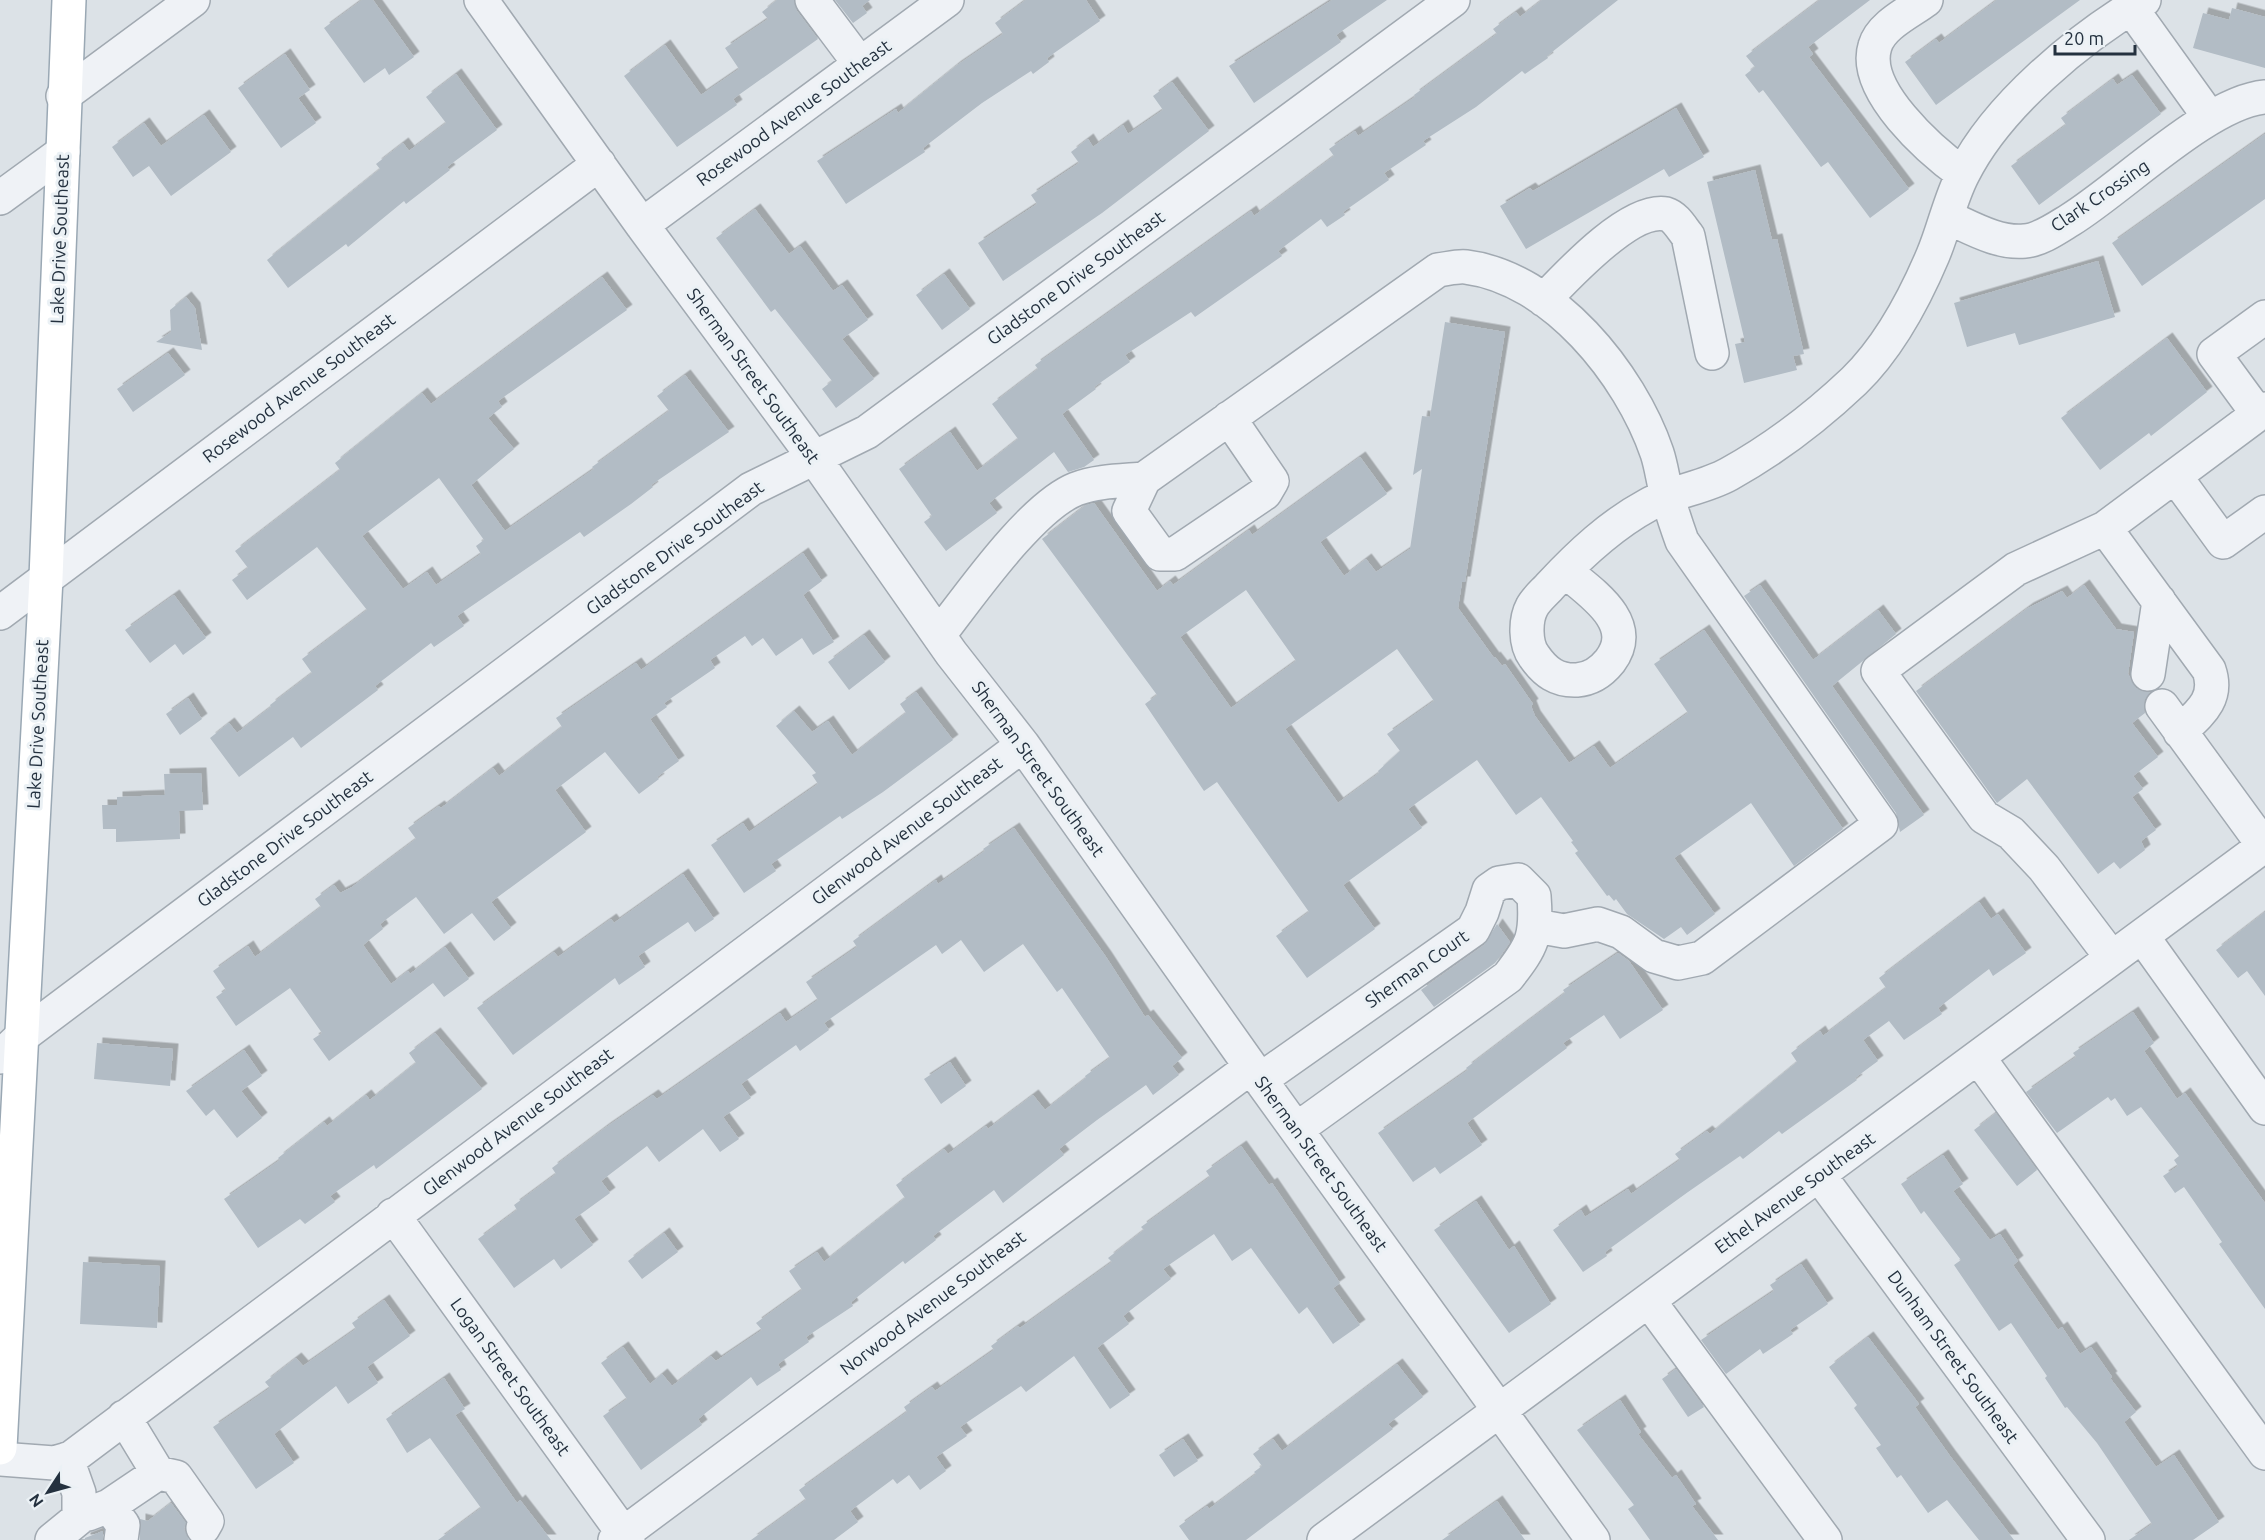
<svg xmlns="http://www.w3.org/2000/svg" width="2265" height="1540" font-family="Ubuntu,sans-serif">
<defs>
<filter id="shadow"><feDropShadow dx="5.5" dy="-5.5" stdDeviation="0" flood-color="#0004"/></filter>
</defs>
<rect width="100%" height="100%" fill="#dce2e7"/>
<!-- building -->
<path fill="#b2bcc5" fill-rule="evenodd" filter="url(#shadow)" d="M362,0H373L414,57L389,75L385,68L364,83L324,28Z
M777,0H794L797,11L818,39L733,99L737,105L677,147L624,76L665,45L701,95L739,69L725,48L768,19L762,12Z
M835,0H870L862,6L867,13L853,23Z
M1026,0H1086L1100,21L1047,58L1049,62L1033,74L1031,71L982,103L923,148L925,152L846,204L817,161L896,109L898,113L956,66L1003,34L995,23Z
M1332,0H1387L1336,35L1341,42L1254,103L1229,66Z
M1542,0H1618L1547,56L1548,58L1525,74L1522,71L1476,107L1423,141L1426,145L1384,173L1389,180L1343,212L1345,215L1327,227L1321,219L1278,251L1282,256L1195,317L1191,312L1125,355L1130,362L1094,387L1096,389L1062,414L1094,460L1084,467L1068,472L1054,452L989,503L997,513L946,551L924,522L932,516L899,469L950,432L977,471L1018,439L992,404L1038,369L1035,365L1251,211L1254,216L1334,156L1329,149L1355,131L1358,136L1415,97L1414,95L1497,34L1493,29L1516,12L1520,17Z
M1820,0H1870L1808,47L1813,54L1809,57L1909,189L1870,218L1828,162L1821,167L1763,90L1759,93L1745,75L1755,67L1746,56Z
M1997,0H2080L1936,105L1905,62L1936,39L1939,43Z
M2232,8L2265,17V68L2193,48L2203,13L2229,20Z
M285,54L310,90L298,98L316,123L281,148L238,88Z
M456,74L497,130L447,167L450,170L406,204L404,201L348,247L346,244L288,288L267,260L380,169L376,164L403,143L409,151L446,123L426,97Z
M2132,75L2161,114L2039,205L2011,166L2066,125L2061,118L2113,79L2117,85Z
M1172,82L1209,131L1102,213L1003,281L978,243L1037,204L1031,195L1079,163L1071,152L1088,139L1093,147L1123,125L1128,134L1163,110L1153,96Z
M1676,108L1704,157L1669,177L1664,169L1526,249L1500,206L1530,188L1533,191Z
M204,115L231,152L171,196L149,166L133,177L112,147L144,123L161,146Z
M2265,134V199L2142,286L2112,243Z
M1755,170L1772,240L1777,239L1804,354L1793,356L1797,370L1744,383L1735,344L1745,342L1707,182Z
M755,209L789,254L800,246L833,291L842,285L868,320L842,339L874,379L836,408L822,389L832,381L775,309L771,312L716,238Z
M2098,261L2115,317L2019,345L2015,333L1967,347L1954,303Z
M944,274L970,309L942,330L916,295Z
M602,277L627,310L498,401L502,407L488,418L514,449L471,485L505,531L594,469L592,467L669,411L657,396L685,375L729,432L651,485L653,487L631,504L584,537L580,532L457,616L464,626L434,647L431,643L375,686L378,690L301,748L293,737L239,777L210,738L229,723L237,733L271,707L270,705L312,673L302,659L367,610L317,547L247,600L232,580L248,568L235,551L340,470L335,463L422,393L431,404ZM439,478L484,540L476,546L481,554L436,585L427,572L403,589L362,536Z
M186,297L195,308L202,350L156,342L171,332L170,310Z
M1445,322L1505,332L1465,582H1462L1458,608L1494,658L1495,657L1502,666L1505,664L1533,704L1531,706L1535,716L1569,763L1594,746L1610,768L1688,713L1654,664L1704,630L1843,829L1794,866L1751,803L1674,858L1715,914L1687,935L1681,927L1664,939L1627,914L1616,899L1614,901L1609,895L1607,896L1575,853L1578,851L1571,842L1573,841L1541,797L1516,815L1477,760L1408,809L1422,828L1343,885L1375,929L1307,978L1276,936L1309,912L1217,782L1204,791L1145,704L1157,695L1042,539L1086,505L1094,503L1157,591L1170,581L1173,585L1249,530L1252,535L1360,457L1387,494L1320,542L1344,576L1366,559L1376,572L1410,549L1422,469L1413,475L1422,416L1430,417ZM1246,590L1296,661L1231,708L1180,637ZM1397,649L1434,701L1387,734L1400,751L1378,771L1379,773L1338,803L1285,729Z
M2167,338L2207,392L2151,436L2149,433L2100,470L2061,418Z
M168,353L185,375L133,412L117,389Z
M803,553L822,581L803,595L834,642L813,655L802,638L776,656L763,638L752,646L745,636L710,660L715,668L664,703L667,707L650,719L679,761L657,777L659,779L639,794L605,752L555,790L586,832L491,902L511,928L494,941L472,913L444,934L416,897L380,924L383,929L363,945L391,984L408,971L410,974L445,947L469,979L444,997L433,983L329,1061L313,1039L322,1033L290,988L236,1026L216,997L226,990L213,971L248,946L255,957L321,907L315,899L334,885L340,893L352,887L416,839L408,828L439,806L441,808L493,768L499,776L562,727L556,718L636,663L641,670Z
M1760,585L1813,660L1878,610L1896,634L1832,686L1924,815L1900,832L1896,813L1744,596Z
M2084,585L2116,629L2134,632L2128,674L2136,688L2150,692L2145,699V713L2132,723L2158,757L2133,776L2143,789L2132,797L2156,830L2141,841L2145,850L2120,869L2114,862L2098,874L2027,779L1997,803L1916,691L2028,608L2062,591L2067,598Z
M174,595L206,638L183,655L175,644L150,663L125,630Z
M864,635L885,662L849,690L828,662Z
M916,692L953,740L883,792L842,819L840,816L771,864L776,871L744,893L711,845L743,823L749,832L818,784L812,775L816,773L776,726L794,711L812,732L828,721L852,755L906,713L900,704Z
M188,698L202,719L180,735L166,714Z
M201,773L203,810L179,811L180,839L116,842V829H103L102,805H117V797L165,795L164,774Z
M1014,828L1106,957L1145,1017L1148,1015L1182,1058L1172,1066L1179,1075L1153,1095L1146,1085L1097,1120L1059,1149L1064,1155L1003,1203L994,1190L933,1236L936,1240L905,1264L903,1261L851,1302L853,1306L806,1337L809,1342L778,1364L781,1370L757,1386L751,1377L698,1419L702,1425L641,1470L603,1416L627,1399L601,1363L623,1347L650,1384L662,1374L672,1386L711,1356L716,1361L762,1330L756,1323L802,1290L789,1271L817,1252L824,1262L905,1198L896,1185L944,1149L948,1154L986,1126L988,1129L1033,1095L1045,1110L1086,1078L1085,1076L1110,1058L1062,988L1057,992L1023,944L984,972L961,940L942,954L936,945L824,1023L829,1030L800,1051L796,1045L741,1084L751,1098L723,1117L739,1139L720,1152L703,1129L659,1162L647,1146L601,1181L610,1193L574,1219L593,1245L561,1269L554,1259L514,1288L478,1239L517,1210L514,1205L556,1174L552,1168L605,1128L653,1095L657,1099L780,1013L786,1022L818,1000L806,982L857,947L853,941L936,880L938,884L985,851L983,849Z
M683,874L714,919L695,932L688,922L638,956L645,967L619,985L615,978L513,1055L477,1008L554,952L558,957L611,919L614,923Z
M1979,902L1991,919L1998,914L2026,953L1993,976L1989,969L1938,1008L1942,1014L1904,1040L1889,1021L1863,1040L1878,1061L1855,1078L1857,1080L1782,1134L1779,1131L1743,1159L1740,1156L1688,1192L1605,1252L1607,1256L1583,1272L1553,1230L1581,1210L1585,1217L1628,1189L1631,1194L1680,1160L1675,1154L1707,1131L1710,1134L1797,1062L1791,1053L1820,1031L1823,1036L1886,988L1879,978Z
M2265,912V996L2247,971L2238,978L2216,950Z
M1497,924L1510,942L1501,955L1495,963L1434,1007L1421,990L1484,945Z
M1618,953L1629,961L1663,1010L1620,1039L1604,1015L1563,1043L1567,1048L1467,1123L1482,1145L1440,1174L1435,1167L1413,1182L1378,1133L1468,1070L1466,1068L1565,993L1563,990Z
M2133,1012L2154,1043L2144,1051L2177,1099L2185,1093L2265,1203V1309L2219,1244L2222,1242L2184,1187L2175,1193L2163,1176L2178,1166L2174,1160L2179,1156L2141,1107L2127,1116L2115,1098L2111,1101L2108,1097L2057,1133L2026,1092L2076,1057L2073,1053Z
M435,1033L482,1089L376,1169L374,1165L330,1196L335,1202L305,1224L300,1219L258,1248L224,1199L280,1160L278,1158L324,1122L327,1126L366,1095L370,1100L416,1063L409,1053Z
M97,1043L173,1049L170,1086L94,1079Z
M244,1050L262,1076L241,1091L262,1118L237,1138L214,1109L206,1116L186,1091Z
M950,1062L966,1086L941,1104L924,1079Z
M1996,1113L2037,1170L2017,1186L1974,1130Z
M1241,1146L1269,1185L1272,1183L1340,1283L1333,1288L1360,1325L1333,1344L1307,1307L1299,1314L1251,1248L1232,1261L1214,1234L1163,1269L1171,1279L1123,1316L1129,1324L1097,1348L1130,1395L1110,1409L1074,1356L1026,1392L1021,1386L960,1427L967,1436L936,1457L946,1471L920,1490L909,1475L897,1484L893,1479L850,1511L858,1522L834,1540H751L806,1500L799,1490L907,1412L904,1407L932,1387L935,1391L994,1350L991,1346L1018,1326L1020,1328L1112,1262L1108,1258L1144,1230L1141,1227L1210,1177L1206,1171Z
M1943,1155L1963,1184L1953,1191L1990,1240L2000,1234L2018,1261L2013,1265L2058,1330L2062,1327L2080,1354L2091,1347L2112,1377L2110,1378L2136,1412L2124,1422L2156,1467L2174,1455L2219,1522L2193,1540H2129L2152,1524L2097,1443L2067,1407L2065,1408L2045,1378L2047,1376L2011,1323L1999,1331L1954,1265L1961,1260L1924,1211L1921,1214L1901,1184Z
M1476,1201L1509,1250L1514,1246L1551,1304L1509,1333L1434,1230Z
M664,1233L678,1252L642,1279L628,1261Z
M83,1262L160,1266L157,1328L80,1324Z
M1801,1264L1828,1304L1790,1330L1793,1334L1763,1354L1760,1349L1726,1374L1701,1340L1774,1291L1770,1285Z
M384,1300L410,1336L367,1367L378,1383L348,1404L336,1386L274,1434L294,1463L256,1489L213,1427L270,1388L265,1382L296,1358L303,1366L356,1329L352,1323Z
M1868,1337L1919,1404L1915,1407L1950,1456L2014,1540H1979L1947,1500L1928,1513L1901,1475L1897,1478L1876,1448L1881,1445L1854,1408L1857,1405L1829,1367Z
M1397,1364L1423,1397L1388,1424L1393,1429L1246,1540H1189L1179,1526L1207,1506L1209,1509L1256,1474L1254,1472L1262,1466L1253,1454L1273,1439L1282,1451Z
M1676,1369L1704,1407L1688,1417L1662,1379Z
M444,1378L465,1409L455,1415L517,1503L520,1500L551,1540H438L481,1508L430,1438L407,1453L386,1419Z
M1620,1400L1641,1432L1638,1434L1672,1478L1676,1475L1696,1504L1692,1506L1718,1540H1650L1628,1509L1634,1505L1577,1430Z
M1183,1439L1198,1461L1174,1477L1159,1455Z
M1497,1501L1525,1540H1442Z
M171,1503L186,1523L184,1529L189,1540H140V1519L148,1521Z
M103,1531V1540H85V1538Z"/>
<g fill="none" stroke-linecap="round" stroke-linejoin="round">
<!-- minor-tunnel -->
<path stroke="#b7bfc5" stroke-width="33" stroke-dasharray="33 16" stroke-linecap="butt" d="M82,1540V1539"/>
<defs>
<path id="minor" d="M481,0L642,225L815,459L951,653L1023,745L1251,1067L1593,1540
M812,0L860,64
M1926,0C1910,12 1881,25 1875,46C1861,90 1931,151 1963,174
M2131,8L2210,118
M63,96L193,0
M0,198L63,152
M1947,217C1970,227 1998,244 2025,241C2040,240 2057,228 2070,220C2122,188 2208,102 2265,97
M642,225L947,0
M1544,300C1567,276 1630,207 1666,214C1676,217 1682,229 1688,236L1712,353
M2258,414L2214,354L2265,317
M1229,418L1272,481L1265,493L1175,554H1160L1129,511L1144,479L1438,270C1447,269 1457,266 1466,267C1553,278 1630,374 1657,453C1662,468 1663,483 1668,498C1672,512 1677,527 1682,541L1881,824L1702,958L1678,963L1654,956L1621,932L1598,924L1564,931L1536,926
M2175,476L2223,542L2265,512
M2105,528L2209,670C2219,699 2200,713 2180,732
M1565,571C1590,592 1639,623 1610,661C1602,671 1591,679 1577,680C1557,681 1545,672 1534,656C1525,644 1525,620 1532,607C1536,599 1545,592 1551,585C1580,554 1611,525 1648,505C1673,491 1704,488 1729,474C1774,449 1816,417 1854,381C1889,347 1914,300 1933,255C1944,229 1950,199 1963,174C1997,106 2079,38 2144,0
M0,613L599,164
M939,635C970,595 1031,507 1076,489C1097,481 1121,481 1144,479
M2148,674L2159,601
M2162,706L2264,846
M2142,936L2265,1108
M2112,958L2044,868L2011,833L1984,817L1878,671L2016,569L2105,528L2265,409
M0,1057L21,1037L751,489L867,432L1453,0
M1978,1057L2265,1453
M1260,1080L1473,930L1482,912L1489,890L1499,883L1518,880L1534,896C1537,936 1533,945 1508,977L1297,1129
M1819,1175L2088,1540
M393,1215L628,1540
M1649,1301L1825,1540
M124,1417L158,1473
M0,1459L54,1463L71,1458L1023,745
M109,1506L158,1473L176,1477L207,1521L203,1528
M88,1514L109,1506L123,1525L121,1540
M52,1540L79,1518V1493L67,1459
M615,1540L1251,1067
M1324,1540L2265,845"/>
<path id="major" d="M0,1448L46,578L69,0"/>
</defs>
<!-- minor casing -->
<use href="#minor" stroke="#a1a9b1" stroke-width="36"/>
<!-- major casing -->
<use href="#major" stroke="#9aa8b4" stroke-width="36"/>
<!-- minor -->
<use href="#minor" stroke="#eff2f6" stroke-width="33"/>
<!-- major -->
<use href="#major" stroke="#fff" stroke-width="33"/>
</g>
<g text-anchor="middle" stroke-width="6" stroke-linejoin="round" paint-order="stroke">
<!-- street labels -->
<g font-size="18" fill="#24313f" stroke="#ebf1f5">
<text transform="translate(794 113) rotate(-36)" y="6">Rosewood Avenue Southeast</text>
<text transform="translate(2100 196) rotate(-34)" y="6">Clark Crossing</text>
<text transform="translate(60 239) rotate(-88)" y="6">Lake Drive Southeast</text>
<text transform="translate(1076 278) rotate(-36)" y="6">Gladstone Drive Southeast</text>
<text transform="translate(753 376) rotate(54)" y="6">Sherman Street Southeast</text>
<text transform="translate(299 388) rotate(-37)" y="6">Rosewood Avenue Southeast</text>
<text transform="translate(675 548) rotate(-36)" y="6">Gladstone Drive Southeast</text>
<text transform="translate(38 724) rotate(-87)" y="6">Lake Drive Southeast</text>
<text transform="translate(1038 769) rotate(54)" y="6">Sherman Street Southeast</text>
<text transform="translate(907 831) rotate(-37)" y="6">Glenwood Avenue Southeast</text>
<text transform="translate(285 839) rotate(-37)" y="6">Gladstone Drive Southeast</text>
<text transform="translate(1417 969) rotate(-35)" y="6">Sherman Court</text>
<text transform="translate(518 1122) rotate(-37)" y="6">Glenwood Avenue Southeast</text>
<text transform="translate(1321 1164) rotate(54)" y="6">Sherman Street Southeast</text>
<text transform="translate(1795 1193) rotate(-36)" y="6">Ethel Avenue Southeast</text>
<text transform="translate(933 1303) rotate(-37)" y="6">Norwood Avenue Southeast</text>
<text transform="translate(1953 1357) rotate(54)" y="6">Dunham Street Southeast</text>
<text transform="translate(510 1377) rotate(54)" y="6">Logan Street Southeast</text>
</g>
</g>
<!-- north arrow -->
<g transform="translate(48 1492) rotate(234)" stroke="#ebf1f5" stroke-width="4.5" paint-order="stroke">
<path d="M0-4.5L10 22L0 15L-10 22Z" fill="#24313f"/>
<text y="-9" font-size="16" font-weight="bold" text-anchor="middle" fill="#24313f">N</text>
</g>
<!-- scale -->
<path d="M2055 45v9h80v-9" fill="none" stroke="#24313f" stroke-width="3"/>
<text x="2064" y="45" font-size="18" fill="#24313f" stroke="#ebf1f5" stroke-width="4.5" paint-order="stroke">20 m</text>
</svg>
